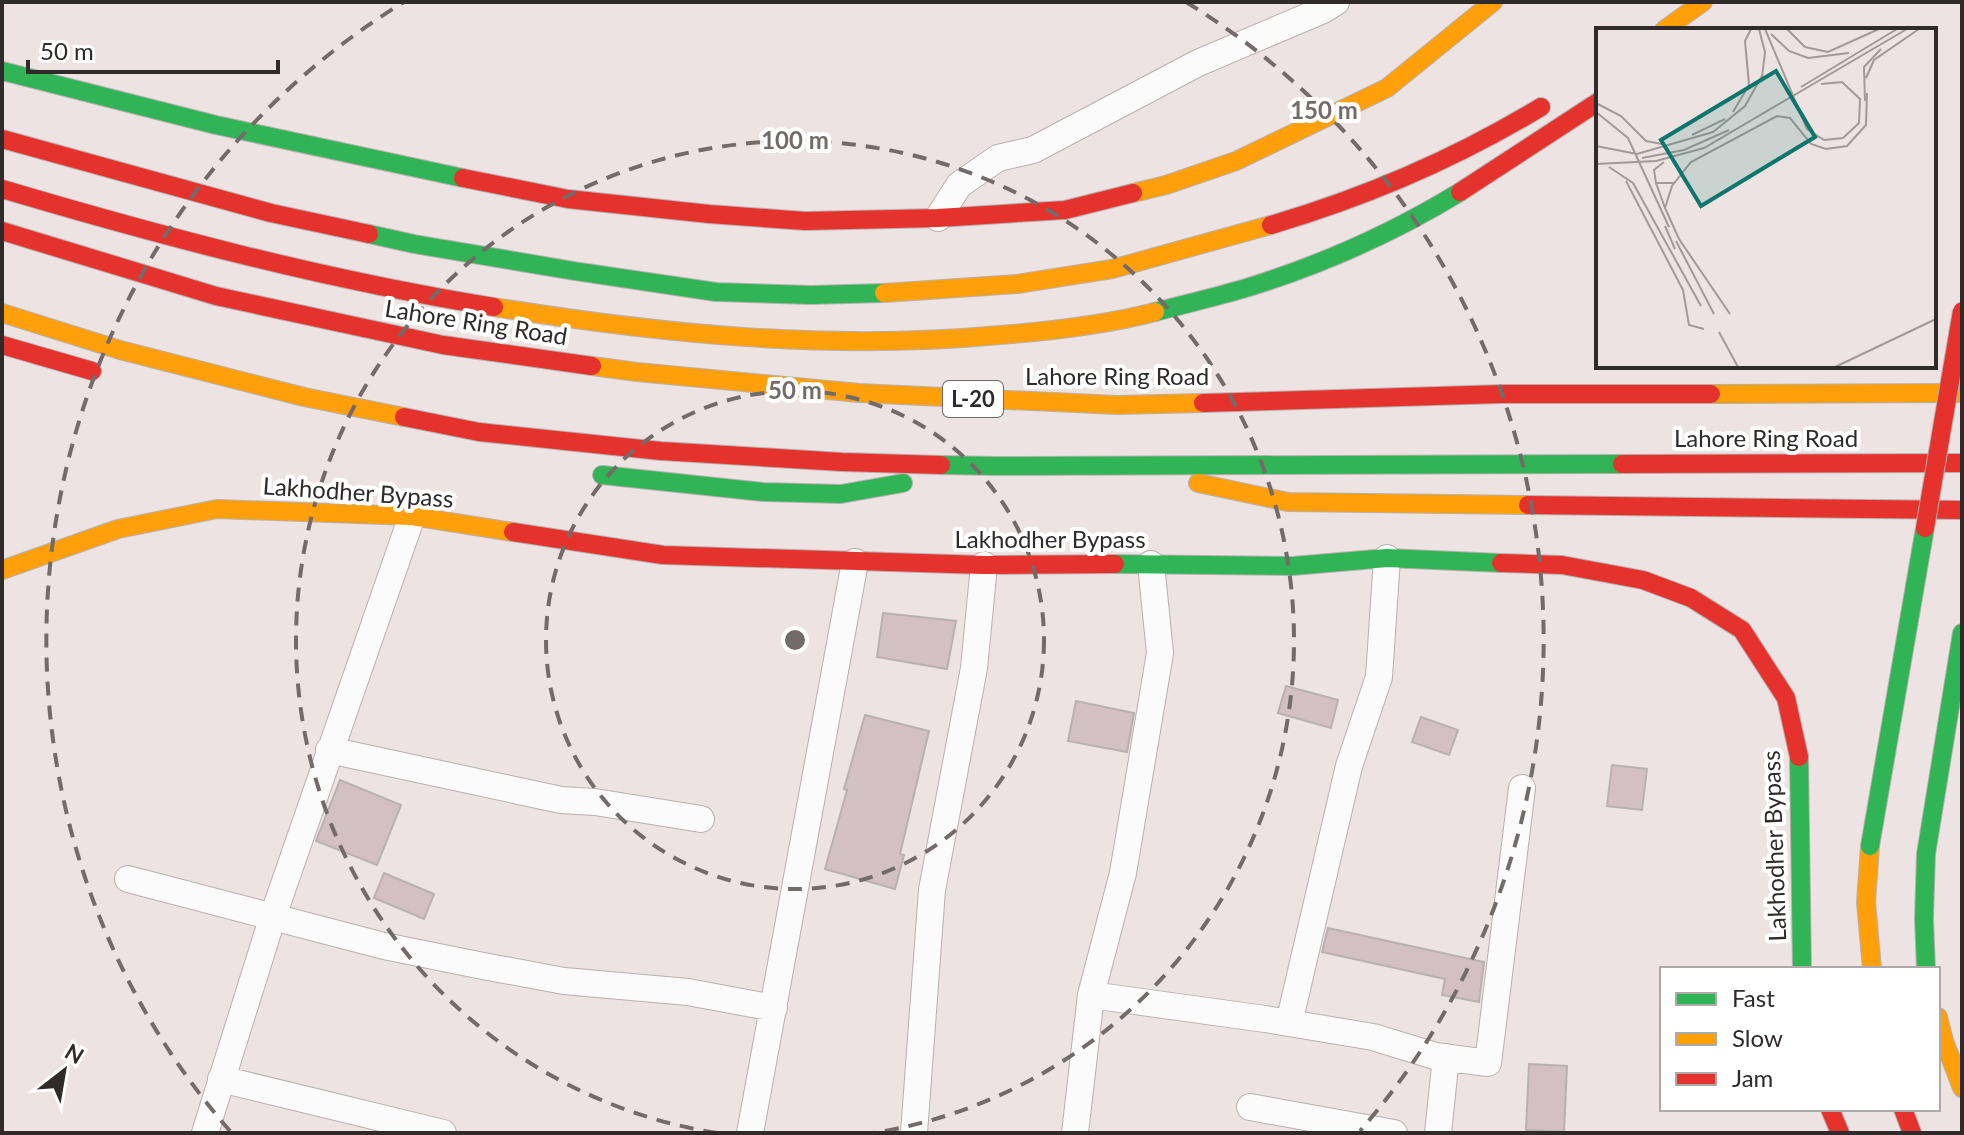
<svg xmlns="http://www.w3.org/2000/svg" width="1964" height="1135" font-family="Lato,sans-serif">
<rect width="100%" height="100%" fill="#ede3e2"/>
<!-- building -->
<path fill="#d2c0c4" stroke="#b8b0b1" stroke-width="2" d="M883,613L956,621L947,669L877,657Z
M1286,686L1338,700L1331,728L1278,713Z
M1076,701L1134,713L1127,752L1068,741Z
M865,715L929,731L900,854L904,855L895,889L825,869L847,790L844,789Z
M1421,717L1458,730L1449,755L1412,742Z
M1612,765L1647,769L1642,810L1607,806Z
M340,780L401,805L377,865L316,841Z
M384,873L434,894L424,919L374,898Z
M1328,928L1484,962L1479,1002L1442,995L1445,979L1322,952Z
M1529,1064L1567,1066L1564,1132L1526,1130Z"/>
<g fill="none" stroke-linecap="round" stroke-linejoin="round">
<defs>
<path id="street" d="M938,218L959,185L998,158L1033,150L1198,63L1323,10L1336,2
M1151,564L1160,653L1123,873L1091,995L1265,1019L1373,1037L1435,1056L1488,1063L1522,788
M329,750L561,800L595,802L701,819
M128,879L384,946L478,965L564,981L688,992L774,1008
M1289,1023L1349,766L1379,677L1387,558
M221,1079L443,1133
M1250,1107L1394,1133
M205,1133L273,916L412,516
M750,1133L855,562
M914,1133L932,890L974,668L984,565
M1075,1133L1091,995
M1438,1133L1446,1057"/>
<path id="fast" d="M2,71L216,125L463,178
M369,234L414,244L574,271L716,292L811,295L884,293
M1155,312C1185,304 1216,297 1246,288C1321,265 1393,233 1460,192
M941,465L996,466L1622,464
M602,475L763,492L841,494L903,483
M1115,564L1293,566L1387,558L1501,563
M1799,757L1802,969
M1926,969L1924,918L1926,854L1962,633"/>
<path id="slow" d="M1664,30L1703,2
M1133,193L1166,185L1236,161L1387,88L1493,2
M884,293L1017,284L1112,269L1271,225
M494,307C661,334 830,351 1000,335C1052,331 1105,325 1155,312
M2,313L120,350L304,397L404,417
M592,366L637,372L859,393L1117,405L1203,403
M1711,394L1962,393
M1198,483L1288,502L1528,505
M2,570L118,529L217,509L412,516L513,532
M1870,846L1866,902L1872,969
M1938,1017L1944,1041L1962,1088"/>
<path id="jam" d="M2,139L271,213L369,234
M463,178L568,199L709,214L805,221L938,218L1065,210L1133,193
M2,189C164,237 327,280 494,307
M1460,192L1598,102
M1271,225C1366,197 1457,158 1541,107
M2,231L216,296L443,345L592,366
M2,345L92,371
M1203,403L1502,394H1711
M404,417L479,432L661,451L842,462L941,465
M1622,464L1962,463
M1528,505L1962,510
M513,532L663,555L984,565L1115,564
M1501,563L1562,565L1643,580L1691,598L1742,630L1786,698L1799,757
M1830,1109L1840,1133
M1903,1109L1912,1133"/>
</defs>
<!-- street casing -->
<use href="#street" stroke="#b8b0af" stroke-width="28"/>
<!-- fast casing -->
<use href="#fast" stroke="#b8b0af" stroke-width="20"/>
<!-- slow casing -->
<use href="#slow" stroke="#b8b0af" stroke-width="20"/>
<!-- jam casing -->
<use href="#jam" stroke="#b8b0af" stroke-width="20"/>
<!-- street -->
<use href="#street" stroke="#fcfbfb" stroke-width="26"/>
<!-- fast -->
<use href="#fast" stroke="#30b455" stroke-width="18"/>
<!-- slow -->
<use href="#slow" stroke="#ff9f0a" stroke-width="18"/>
<!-- jam -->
<use href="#jam" stroke="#e5322d" stroke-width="18"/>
<defs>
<path id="fast-bridge" d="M1870,846L1925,528"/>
<path id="jam-bridge" d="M1925,528L1962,311"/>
</defs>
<!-- fast-bridge casing -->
<use href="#fast-bridge" stroke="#b8b0af" stroke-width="20" stroke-linecap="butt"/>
<!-- jam-bridge casing -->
<use href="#jam-bridge" stroke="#b8b0af" stroke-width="20" stroke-linecap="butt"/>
<!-- fast-bridge -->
<use href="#fast-bridge" stroke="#30b455" stroke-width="18"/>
<!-- jam-bridge -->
<use href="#jam-bridge" stroke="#e5322d" stroke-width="18"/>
</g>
<!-- distance rings -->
<g fill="none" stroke="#736b6a" stroke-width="4" stroke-dasharray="14 10">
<circle cx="795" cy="640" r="249"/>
<path d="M717 1133A499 499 0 1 1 873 1133"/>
<path d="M230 1131A748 748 0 0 1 404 2M1186 2A748 748 0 0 1 1360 1131"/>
</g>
<g text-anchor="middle" stroke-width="8" stroke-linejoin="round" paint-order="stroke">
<!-- shield labels -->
<rect fill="#fff" stroke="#6f6a6a" stroke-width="2" x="943" y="381" width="60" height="36" rx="6"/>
<g font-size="22" font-weight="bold" fill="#312a2a">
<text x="973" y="407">L-20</text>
</g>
<!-- street labels -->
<g font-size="24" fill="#312a2a" stroke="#fff">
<text transform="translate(476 323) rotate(9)" y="8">Lahore Ring Road</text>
<text x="1117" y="385">Lahore Ring Road</text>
<text x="1766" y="447">Lahore Ring Road</text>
<text transform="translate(358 493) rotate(4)" y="8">Lakhodher Bypass</text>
<text x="1050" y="548">Lakhodher Bypass</text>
<text transform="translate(1775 846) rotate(-92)" y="8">Lakhodher Bypass</text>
</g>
</g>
<!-- overview -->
<g transform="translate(1596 28)">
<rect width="340" height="340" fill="#ede3e2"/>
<path fill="none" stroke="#a29998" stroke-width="2" d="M163,1L169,24L166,49M169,1L211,101L228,112L247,110L263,95L264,71L246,54L225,56M191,1L209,19L232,24L283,1M175,6L193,23L212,30L253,25M270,50L278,32L323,1M205,59L301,1M269,73L268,39L285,21M0,75L25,88L50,113L66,116M0,84L32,110L73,199M137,84L153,57L149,13L155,1M96,107L129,91M0,118L41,126L117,104L149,78L167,46M46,130L88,122L133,102M68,134L58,142L60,155H78M0,136L60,133L108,120L311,1M13,139L37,155L105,278M30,153L87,262L93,297L108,301M60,155L69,180M69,198L79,221M80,213L118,286M134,286L83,211L69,180L76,158L95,134L181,88L194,90L215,116L230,121L251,118L270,97L271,65M123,304L142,339M239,339L340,291"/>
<path fill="#0f766e" fill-opacity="0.15" stroke="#0f766e" stroke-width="4" d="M180,43L219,109L105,178L65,112Z"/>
<rect width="340" height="340" fill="none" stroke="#312a2a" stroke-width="4"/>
</g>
<circle cx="795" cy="640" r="12" fill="#736b6a" stroke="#fff" stroke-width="4"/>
<g font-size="24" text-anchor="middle" font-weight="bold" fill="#736b6a" stroke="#fff" stroke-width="8" stroke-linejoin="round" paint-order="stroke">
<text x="1324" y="119">150 m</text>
<text x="795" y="149">100 m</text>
<text x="795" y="399">50 m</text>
</g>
<!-- border -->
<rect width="1964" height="1135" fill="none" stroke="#312a2a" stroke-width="8"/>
<!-- legend -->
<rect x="1660" y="967" width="280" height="144" fill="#ffffff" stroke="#adaaaa" stroke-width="2"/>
<rect x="1676" y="993" width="40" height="12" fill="#30b455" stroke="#adaaaa" stroke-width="2"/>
<text x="1732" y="1007" font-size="24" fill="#312a2a">Fast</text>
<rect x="1676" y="1033" width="40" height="12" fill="#ff9f0a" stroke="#adaaaa" stroke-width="2"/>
<text x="1732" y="1047" font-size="24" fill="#312a2a">Slow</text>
<rect x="1676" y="1073" width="40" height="12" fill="#e5322d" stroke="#adaaaa" stroke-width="2"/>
<text x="1732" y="1087" font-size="24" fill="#312a2a">Jam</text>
<!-- north arrow -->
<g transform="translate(64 1071) rotate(31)" stroke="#ffffff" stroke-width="6" paint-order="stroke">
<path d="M0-6L14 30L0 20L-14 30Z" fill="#312a2a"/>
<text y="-12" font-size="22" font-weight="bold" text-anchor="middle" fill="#312a2a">N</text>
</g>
<!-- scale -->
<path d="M28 60v12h250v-12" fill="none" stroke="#312a2a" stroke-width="4"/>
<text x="40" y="60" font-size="24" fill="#312a2a" stroke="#ffffff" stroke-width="6" paint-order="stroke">50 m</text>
</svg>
